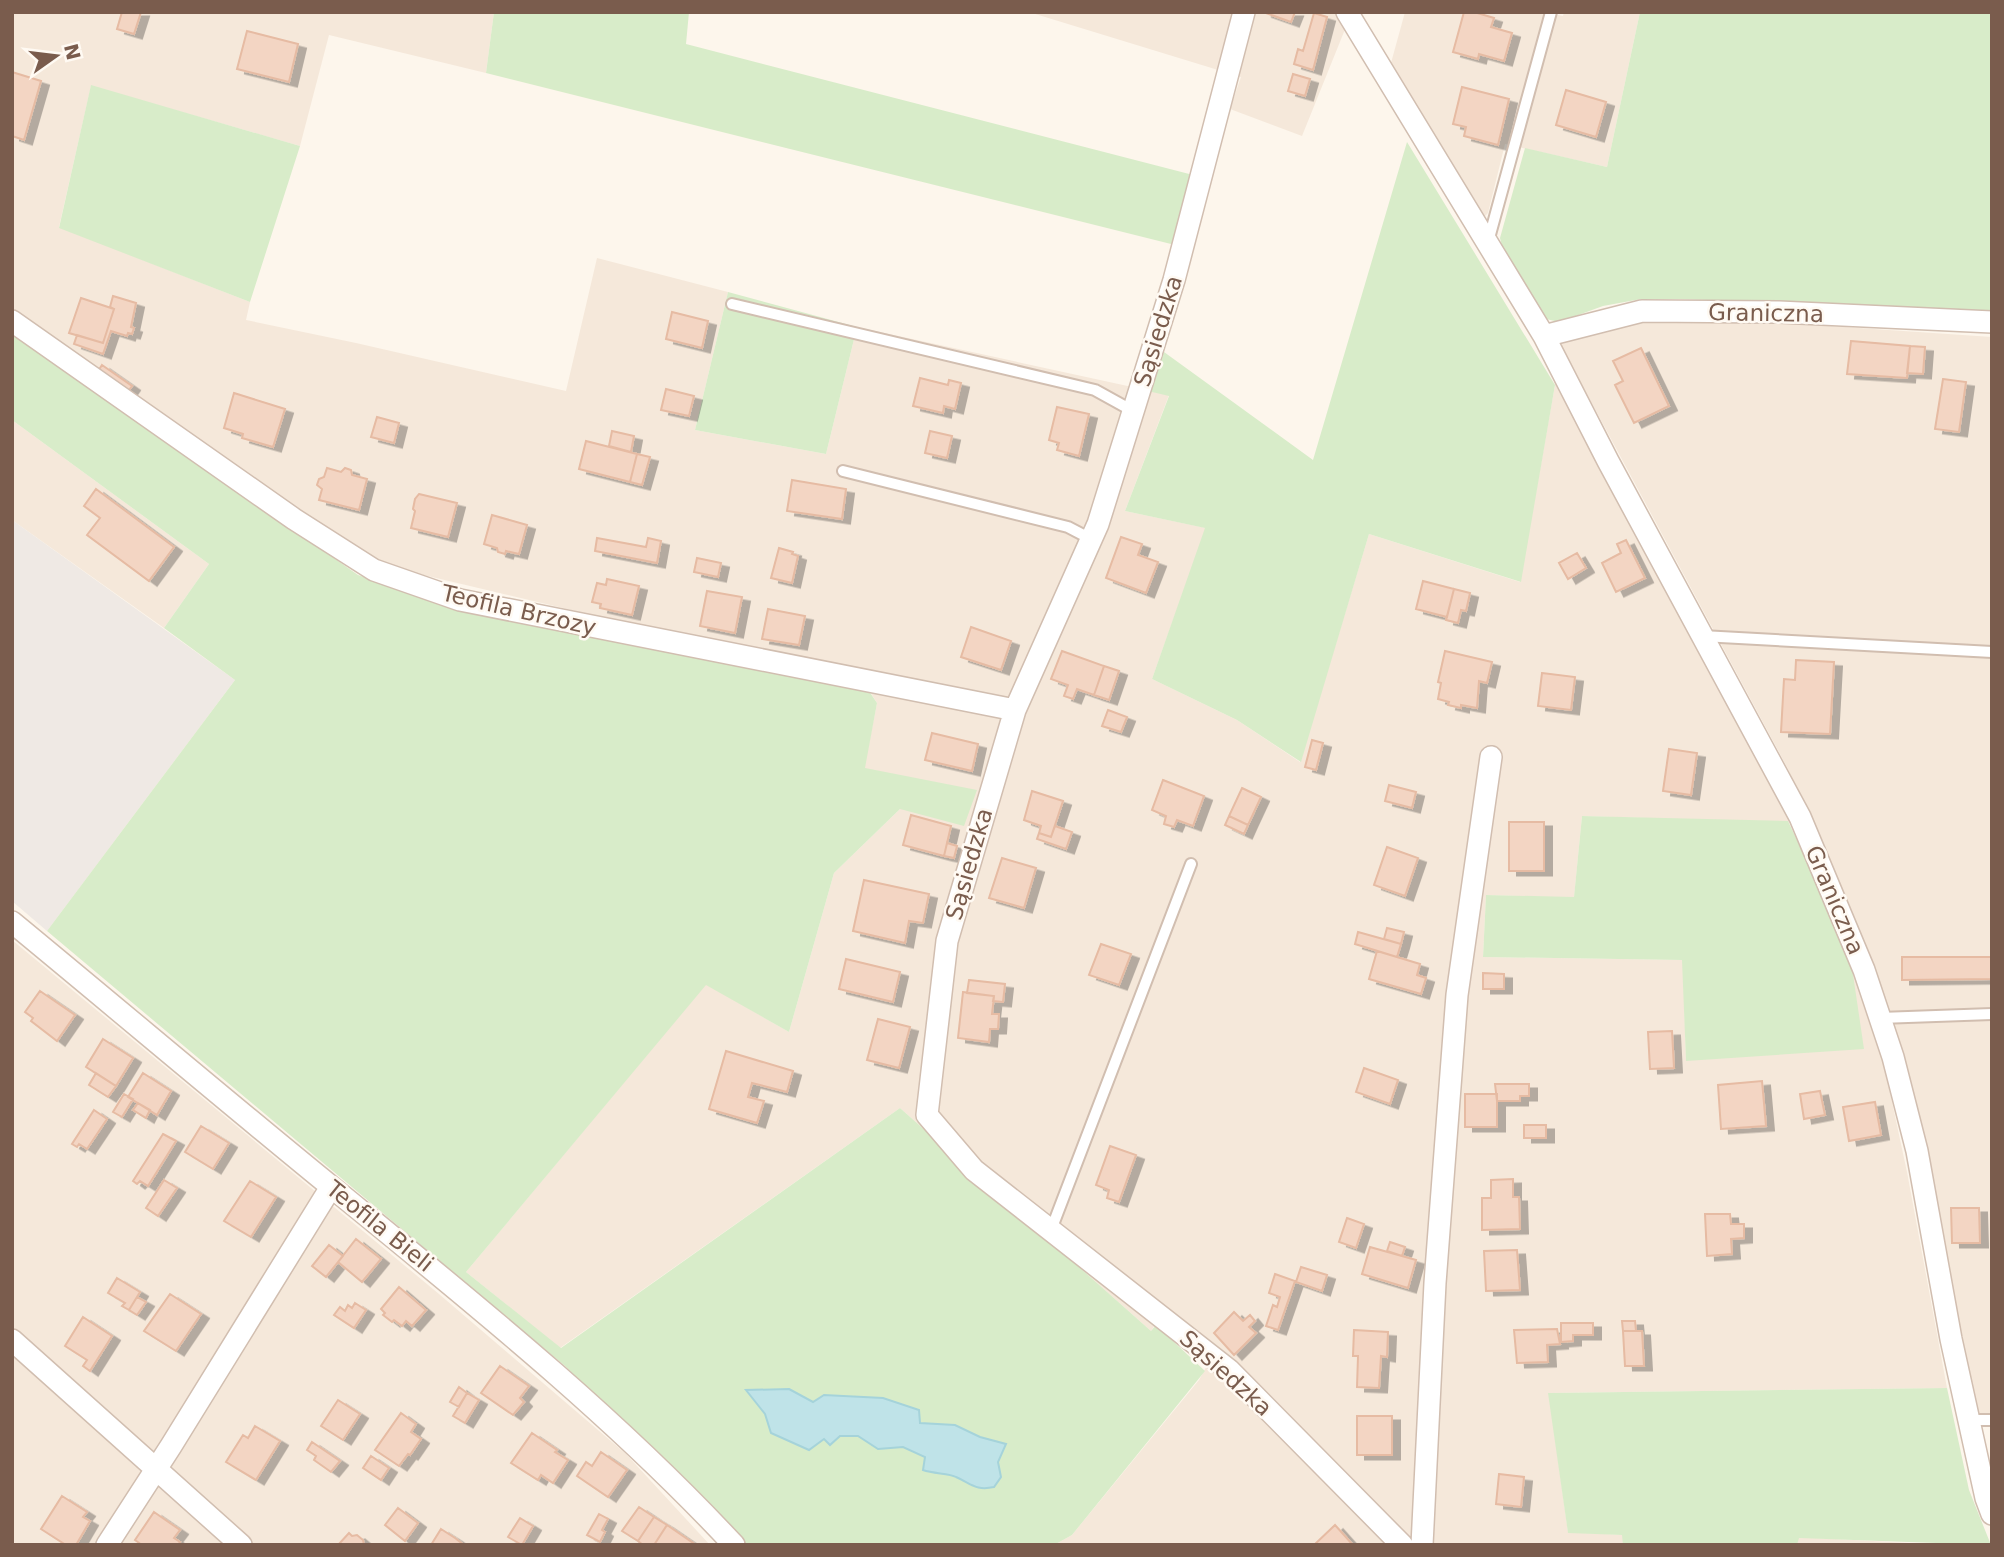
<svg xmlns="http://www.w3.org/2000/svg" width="2004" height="1557" font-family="'DejaVu Sans',sans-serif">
<defs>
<filter id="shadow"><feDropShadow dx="8" dy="4.5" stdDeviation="0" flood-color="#0004"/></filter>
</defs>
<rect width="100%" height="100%" fill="#fdf6ec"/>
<!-- residential -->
<path fill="#f5e8da" d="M12,12H494L486,73L329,35L300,146L91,86L59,227L250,302L246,320L356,343L566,391L597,258L728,292L695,430L826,454L857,327L1169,395L1125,511L1206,528L1152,679L1237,720L1300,762L1369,534L1520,582L1555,385L1535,315L1808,823L1582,816L1574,898L1486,895L1483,957L1683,960L1686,1061L1850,954L1843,903L1788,769L1559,342L1641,322H1770L1992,337V1413H1976L1862,962L1907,1172L1947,1388L1549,1393L1568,1532L1623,1535V1545H1054L1072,1535L1199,1380L1215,1351L1165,1310L1151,1331L900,1108L560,1348L466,1272L706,984L789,1032L834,873L900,809L864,768L877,703L855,668L690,638L373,563L338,534L299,515L12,313Z
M1352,12L1302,136L1230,109L1241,77L1032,13Z
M1405,12H1542L1563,16L1564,12H1640L1607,167L1505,144L1488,213L1483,218L1391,63Z
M12,420L209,564L164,628L12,520Z
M12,940L439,1294L626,1454L710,1545H12Z
M1798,1537L1946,1545H1797Z"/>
<!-- industrial -->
<path fill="#efe9e4" d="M12,520L235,680L47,931L12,901Z"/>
<!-- green -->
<path fill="#d8ecc9" d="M494,12H689L686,44L1197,176L1175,245L486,73Z
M1640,12H1992V315L1898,307L1680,299H1641L1603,306L1559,322L1546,319L1505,258L1500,238L1525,148L1607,167Z
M91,85L300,146L250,302L59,228Z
M1407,142L1555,385L1521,582L1369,534L1301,762L1237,720L1152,679L1205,528L1125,511L1169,396L1148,391L1164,352L1313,460Z
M728,292L857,327L826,454L695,430Z
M12,332L358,575L462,611L869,691L877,703L865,768L977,790L964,826L900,809L834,873L789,1032L706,985L466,1272L561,1348L900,1108L1151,1331L1156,1325L1205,1371L1072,1535L1054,1545H740L565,1366L47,931L235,680L164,628L209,564L12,420Z
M1582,816L1788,821L1850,954L1864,1049L1686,1061L1682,960L1483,957L1486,895L1574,897Z
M1947,1388L1969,1490L1991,1545L1799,1538L1797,1545H1623L1622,1535L1568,1533L1548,1393Z"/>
<!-- water -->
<path fill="#bfe3e8" stroke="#a5d3da" stroke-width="2" d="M789,1389L813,1402L824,1395L883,1398L919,1410L920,1423L955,1425L980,1437L1006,1444L998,1462L1001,1477L994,1487C976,1491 972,1484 956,1477C949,1473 934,1474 923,1470L925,1457L903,1447L878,1449L858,1436H840L830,1445L824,1439L809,1450L771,1433L765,1414L746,1390Z"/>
<!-- building -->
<path fill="#f3d5c3" stroke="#e6bba3" stroke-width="2" filter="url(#shadow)" d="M122,12H141L134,34L117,29Z
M1263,12H1295L1291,22Z
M1464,12H1474L1494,18L1491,27L1512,33L1504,61L1479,54L1478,59L1453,52Z
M1314,13L1327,17L1313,70L1294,64L1298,49L1303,51Z
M247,31L298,44L289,82L237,69Z
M12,72L41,81L24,140L12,136Z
M1293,74L1310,79L1305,96L1288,91Z
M1462,87L1509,99L1498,145L1464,136L1466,127L1453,124Z
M1566,90L1606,102L1596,137L1556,125Z
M113,296L136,303L131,327L134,328L132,334L128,333L127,336L111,331L103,354L74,344L77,335L103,343L114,309L110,307Z
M81,298L114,309L103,343L69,333Z
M672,312L708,321L702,348L666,339Z
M1851,341L1910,346L1907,378L1847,374Z
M1910,346L1925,347L1923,374L1907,373Z
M1641,348L1669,406L1634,423L1615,385L1623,381L1613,361Z
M102,365L132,386L125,396L95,376Z
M920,378L948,385L949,380L961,383L955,409L944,406L943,413L913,406Z
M1943,379L1966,382L1959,432L1935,429Z
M666,389L694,396L689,416L661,410Z
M234,393L285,409L273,447L242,438L243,434L224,428Z
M1057,407L1089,414L1079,456L1057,450L1059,443L1049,440Z
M377,417L399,423L394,443L371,437Z
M612,431L634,436L631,452L609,446Z
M930,431L952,436L947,458L925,453Z
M586,441L637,454L630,482L579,469Z
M637,454L650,457L642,485L630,482Z
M327,468L341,472L345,468L351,470L352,475L367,479L359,510L319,500L322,489L317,485L319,479L324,477Z
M792,480L846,489L842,519L787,511Z
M96,489L174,547L149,581L87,535L100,518L84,506Z
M419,494L457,503L448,537L411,528L415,511L413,509L415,499Z
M492,515L527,525L519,554L506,551L505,554L498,552L497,548L484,544Z
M1121,537L1142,544L1138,555L1158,562L1146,593L1106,578Z
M597,538L646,547L648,538L661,541L657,563L595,551Z
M1626,540L1645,578L1616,592L1602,563L1621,553L1617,544Z
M779,548L793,552L792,554L798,556L792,583L771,578Z
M1577,553L1586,568L1568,579L1559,563Z
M697,558L721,563L718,577L694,572Z
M607,579L639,586L632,615L600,608L601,604L592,602L597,583L606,585Z
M1423,581L1454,589L1447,617L1416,609Z
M1454,589L1470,593L1466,611L1461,610L1458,623L1446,620Z
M707,591L742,597L735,633L700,626Z
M768,609L805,616L799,645L762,639Z
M971,627L1011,641L1001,670L961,657Z
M1062,651L1104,666L1094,695L1077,689L1073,699L1064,696L1068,685L1051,679Z
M1445,651L1492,662L1487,683L1479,681L1477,708L1461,705V708L1448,705L1449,702L1438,699L1441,683L1438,682Z
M1796,660L1834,662L1830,734L1781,732L1784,679L1795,680Z
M1104,666L1119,671L1109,700L1094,695Z
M1542,673L1575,677L1571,710L1538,706Z
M1108,710L1127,717L1121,732L1102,726Z
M932,733L978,744L972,771L925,760Z
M1312,740L1323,743L1316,770L1305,767Z
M1669,749L1697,753L1691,795L1663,791Z
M1163,780L1204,796L1193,826L1177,820L1174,827L1164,824L1166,816L1152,810Z
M1389,785L1416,792L1412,808L1385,801Z
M1242,788L1261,797L1248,825L1229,816Z
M1032,791L1063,801L1051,837L1039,833L1041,826L1024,820Z
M911,815L951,826L944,856L903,845Z
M1229,816L1248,825L1244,834L1225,825Z
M1509,822H1544V871H1509Z
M1055,826L1072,832L1066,849L1037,839L1039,833L1051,837Z
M947,843L957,846L954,858L944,856Z
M1387,847L1418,858L1405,896L1374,885Z
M1002,858L1036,868L1024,908L989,898Z
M864,880L929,894L923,923L909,921L905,943L853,931Z
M1387,928L1404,932L1401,944L1384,939Z
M1358,932L1401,944L1397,957L1355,944Z
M1101,944L1131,954L1119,985L1089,975Z
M1377,951L1420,964L1417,975L1426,978L1421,994L1369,979Z
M1902,957H1992V979L1902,980Z
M846,959L900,972L893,1002L839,989Z
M1483,973L1504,974V989H1483Z
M969,980L1005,984L1003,1002L993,1001L994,996L967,993Z
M40,991L75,1015L57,1041L31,1021L33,1018L25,1012Z
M963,992L994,996L992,1014H999L998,1029H990L989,1042L958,1038Z
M878,1019L910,1027L899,1068L867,1060Z
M1672,1031L1674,1068L1650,1069L1648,1032Z
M103,1039L133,1058L116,1086L86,1067Z
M726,1051L793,1071L787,1092L752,1083L748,1097L764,1101L757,1123L709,1109Z
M1364,1068L1398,1080L1390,1104L1356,1092Z
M96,1073L116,1086L108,1097L89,1085Z
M143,1073L171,1091L157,1115L128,1097Z
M1762,1081L1766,1126L1721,1129L1718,1085Z
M1495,1084H1529V1096H1520V1101H1497Z
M1820,1091L1825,1115L1804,1119L1800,1094Z
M124,1094L133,1099L122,1117L113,1112Z
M1465,1094H1497V1127H1465Z
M1875,1102L1881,1135L1849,1141L1843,1107Z
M138,1103L150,1110L146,1118L133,1110Z
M94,1110L107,1119L87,1149L79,1144L77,1147L72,1144Z
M1524,1125H1546V1138H1524Z
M201,1126L229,1143L213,1169L185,1152Z
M163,1134L176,1141L148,1186L140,1181L137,1184L133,1181Z
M1110,1146L1136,1155L1119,1202L1107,1198L1109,1190L1096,1185Z
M1513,1179V1197H1519L1520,1229L1482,1230V1198H1491V1180Z
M164,1180L177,1188L158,1216L146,1208Z
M250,1181L276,1197L251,1237L224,1221Z
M1951,1208H1979L1980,1243H1952Z
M1705,1214H1730L1731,1224H1744V1238L1731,1239L1732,1254L1707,1256Z
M1347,1218L1364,1224L1356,1248L1339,1242Z
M356,1239L381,1259L362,1282L338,1262Z
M1390,1242L1405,1247L1402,1256L1387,1251Z
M329,1245L343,1256L326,1277L312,1266Z
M1370,1247L1416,1260L1408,1288L1362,1274Z
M1517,1250L1520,1290L1486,1291L1484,1251Z
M1301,1267L1327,1275L1322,1291L1296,1282Z
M1275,1274L1295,1281L1278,1330L1266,1326L1273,1305L1277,1307L1280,1297L1269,1293Z
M117,1278L140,1292L129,1310L122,1306L125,1303L108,1293Z
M399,1287L426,1310L412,1326L406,1321L402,1326L394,1320L392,1322L383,1315L385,1313L381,1309Z
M170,1294L201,1314L176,1351L144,1331Z
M137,1297L146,1302L137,1315L129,1310Z
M355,1303L366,1310L354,1328L334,1315L340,1307L345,1311L348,1305L352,1308Z
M1234,1312L1243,1321L1250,1315L1255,1321L1249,1327L1256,1333L1234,1355L1214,1333Z
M83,1317L112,1336L90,1371L83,1366L87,1360L65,1346Z
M1622,1321H1635L1636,1331H1623Z
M1561,1323H1593V1335H1573V1341L1561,1342Z
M1557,1329L1560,1344L1547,1345L1548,1362L1517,1363L1514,1330Z
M1354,1330L1388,1332L1387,1357L1381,1356L1379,1388L1357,1387L1358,1356H1353Z
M1623,1331H1642L1644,1366H1625Z
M500,1366L529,1386L520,1398L524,1402L513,1415L481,1393Z
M459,1387L467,1393L459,1407L450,1402Z
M467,1393L479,1400L465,1423L453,1416Z
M338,1400L360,1414L343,1440L321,1426Z
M401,1413L416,1424L411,1432L421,1439L410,1455L408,1454L399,1466L375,1450Z
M1357,1416H1392V1455H1357Z
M255,1426L280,1441L256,1480L226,1462L243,1435L248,1438Z
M532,1433L557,1450L555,1452L568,1460L553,1483L541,1475L538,1480L511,1463Z
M312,1442L340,1461L331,1472L314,1460L316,1456L307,1450Z
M601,1452L627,1470L608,1497L577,1476L586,1462L592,1466Z
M371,1456L389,1468L381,1480L363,1468Z
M1499,1474L1524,1477L1521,1507L1496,1504Z
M62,1496L87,1512L83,1517L90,1521L76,1545H66L41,1529Z
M639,1507L654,1517L638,1541L622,1531Z
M398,1508L418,1523L405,1541L385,1525Z
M154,1512L180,1530L174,1538L180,1542L178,1545H142L135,1540Z
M599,1514L608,1519L602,1530L605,1532L600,1542L587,1535Z
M654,1517L667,1525L654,1545H643L638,1541Z
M520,1518L533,1526L522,1545L508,1537Z
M667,1525L693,1543L691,1545H654Z
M1335,1525L1353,1545H1314Z
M441,1529L455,1538L464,1545H431Z
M349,1533L352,1536L357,1535L363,1540L364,1545H338Z"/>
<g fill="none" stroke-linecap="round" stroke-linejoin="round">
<defs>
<path id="lane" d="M1488,242L1551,12
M732,304L1095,390L1133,411
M843,471L1068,527L1091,539
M1702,636L1992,652
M1880,1018L1992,1014
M1051,1230L1191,864
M1969,1420H1992"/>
<path id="street" d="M1244,12L1174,280L1098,524L1015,710L947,941L927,1115L974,1170L1229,1370L1402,1545
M1347,12L1544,336L1608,461L1800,817L1864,970L1893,1057L1917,1151L1951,1339L1986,1498L1992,1514
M12,321L294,519L374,570L460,600L1015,710
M1544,336L1642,311L1779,312L1992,322
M12,922C120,1011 226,1101 334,1189C472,1302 612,1414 734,1545
M12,1340L241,1545
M107,1545L171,1446L331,1187
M1422,1545L1435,1283L1457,995L1491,757"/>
</defs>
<!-- lane casing -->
<use href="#lane" stroke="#d1beb0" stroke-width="14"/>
<!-- street casing -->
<use href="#street" stroke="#d1beb0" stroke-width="24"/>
<!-- lane -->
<use href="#lane" stroke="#fff" stroke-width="10"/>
<!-- street -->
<use href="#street" stroke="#fff" stroke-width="21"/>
</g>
<g text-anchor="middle" stroke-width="5" stroke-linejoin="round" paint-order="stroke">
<!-- street labels -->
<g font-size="23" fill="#7a5c4d" stroke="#fffaf3">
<text transform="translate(1766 313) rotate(1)" y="8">Graniczna</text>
<text transform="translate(1158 331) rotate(-73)" y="8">Sąsiedzka</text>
<text transform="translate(519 610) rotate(13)" y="8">Teofila Brzozy</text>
<text transform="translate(969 864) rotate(-74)" y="8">Sąsiedzka</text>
<text transform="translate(1835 900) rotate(67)" y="8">Graniczna</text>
<text transform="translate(380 1226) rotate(39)" y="8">Teofila Bieli</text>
<text transform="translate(1226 1373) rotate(42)" y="8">Sąsiedzka</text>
</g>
</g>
<!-- border -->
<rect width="2004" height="1557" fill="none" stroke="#7a5c4d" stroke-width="28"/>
<!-- north arrow -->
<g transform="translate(56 56) rotate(76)" stroke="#fffaf3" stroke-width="5" paint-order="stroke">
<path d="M0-5L12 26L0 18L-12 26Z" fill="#7a5c4d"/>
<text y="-10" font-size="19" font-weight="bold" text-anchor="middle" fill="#7a5c4d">N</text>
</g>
</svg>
